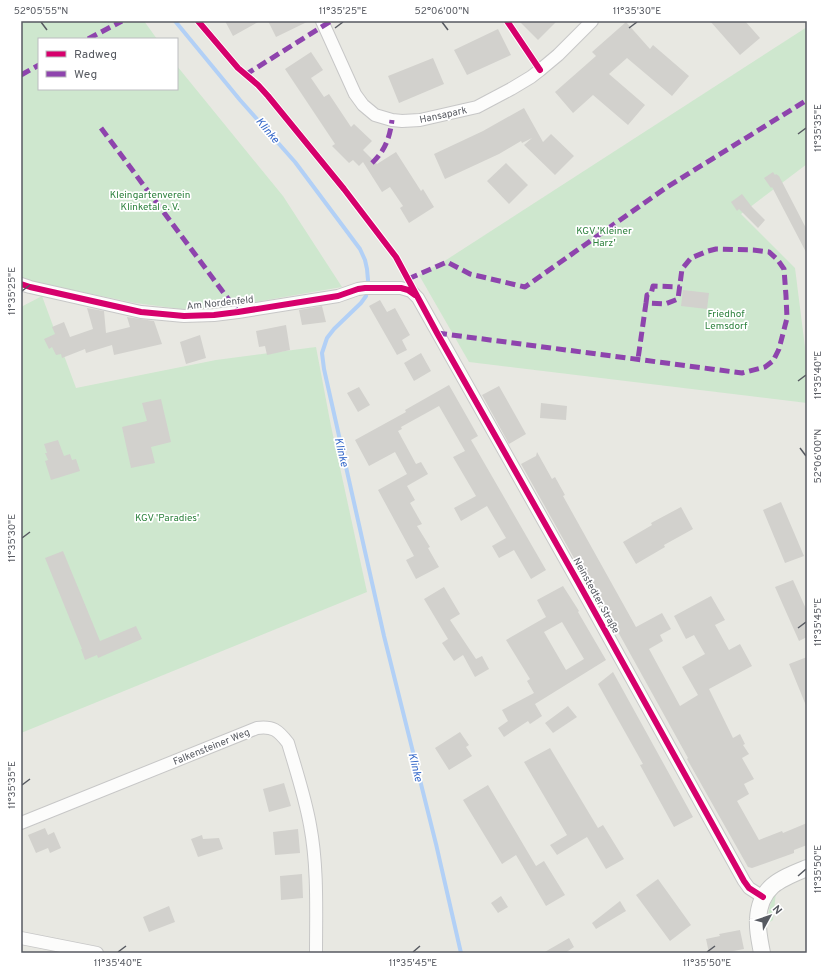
<svg xmlns="http://www.w3.org/2000/svg" width="828" height="974" font-family="Overpass,sans-serif">
<rect width="100%" height="100%" fill="#e8e8e2"/>
<!-- green -->
<path fill="#cee7ce" d="M21,21H144L157,39H39V89H177V66L283,196L342,287L233,306L188,310L135,303L34,282L21,277Z
M807,27V164L741,214L795,268L807,363V403L469,362L419,275L443,262Z
M42,296L76,388L216,360L316,347L331,426L367,592L21,733V307Z
M776,892L773,920L768,923C768,911 770,902 776,892Z"/>
<g fill="none" stroke-linecap="round" stroke-linejoin="round">
<!-- stream -->
<path stroke="#b2d0f6" stroke-width="4" d="M175,21L240,100L295,162L360,249L365,260L367,269L368,280L366,296L361,303L334,329L327,338L322,353L324,369L384,636L436,844L461,953"/>
</g>
<!-- building -->
<path fill="#d2d1cd" fill-rule="evenodd" d="M225,21H260L233,36Z
M268,21H309L276,37Z
M519,21H557L538,40Z
M710,21H745L760,38L740,55Z
M626,22L650,49L653,45L689,76L672,96L627,58L609,74L645,105L628,125L593,95L573,113L555,92L596,56L592,52Z
M498,29L511,55L467,75L454,50Z
M311,52L323,70L311,78L324,97L329,94L351,127L354,124L372,141L363,150L377,164L396,152L421,191L423,189L434,207L409,223L400,208L403,206L390,187L382,192L363,162L359,166L353,160L349,163L332,146L335,144L285,69Z
M433,58L444,84L399,103L388,76Z
M524,108L543,142L551,134L574,156L555,175L524,145L532,138L522,143L521,141L499,154L445,179L434,154L483,131Z
M506,163L528,185L509,204L487,181Z
M773,172L775,175L776,174L779,176L807,230V254L772,187L771,188L764,178Z
M742,194L752,207L765,220L758,228L739,209L737,211L731,202Z
M683,290L709,293L707,309L681,306Z
M380,300L387,312L395,308L410,335L402,340L407,350L397,355L369,306Z
M322,306L326,322L302,325L299,310Z
M87,308L104,311L106,333L130,327L127,317L154,321L162,344L114,355L112,345L86,353L85,349L62,358L61,354L56,355L52,347L49,349L44,339L55,334L52,327L64,322L70,337L93,329Z
M286,325L290,350L267,355L265,346L259,347L256,331Z
M200,335L206,358L186,364L180,342Z
M421,353L431,371L414,381L404,363Z
M449,385L478,436L471,440L546,570L531,579L514,550L499,558L492,546L506,538L487,506L461,521L454,508L476,496L453,457L465,451L439,406L401,427L402,429L398,431L416,464L421,462L428,474L407,486L415,500L410,503L422,524L417,526L430,547L428,548L439,567L416,579L406,560L414,556L378,490L407,474L395,452L369,466L355,440L406,412L405,410Z
M499,386L526,434L509,444L482,395Z
M359,387L370,405L358,412L347,393Z
M161,399L171,442L151,447L155,463L131,468L122,427L147,421L142,403Z
M541,403L567,406L566,420L540,418Z
M58,440L64,456L70,454L72,460L76,459L80,471L51,480L45,461L48,460L45,453H47L44,444Z
M537,452L552,479L555,477L565,495L563,496L636,627L662,613L671,629L660,635L663,641L649,649L680,706L698,695L682,667L705,654L694,635L686,639L674,616L711,596L725,620L715,625L729,650L740,644L752,666L709,689L733,738L740,734L745,744L743,745L749,754L742,758L754,779L744,784L749,794L737,801L759,840L782,831L783,833L807,823V845L794,850V853L752,868L748,867L687,759L688,758L617,630L615,631L521,464L536,456Z
M781,502L804,556L785,563L763,510Z
M681,507L693,529L664,545L665,547L636,564L623,542L652,525L651,523Z
M63,551L100,641L136,626L142,639L98,658L97,655L85,660L81,649H82L45,558Z
M793,580L807,611V637L799,641L775,587Z
M563,586L579,611L578,612L606,660L535,704L542,716L530,724L528,721L504,737L498,728L508,721L502,710L534,693L527,681L530,679L506,640L546,617L537,600ZM562,622L584,659L566,670L544,632Z
M444,587L460,614L450,620L476,659L482,656L489,669L475,677L463,655L454,661L442,643L448,639L424,599Z
M807,657V708L789,664Z
M613,672L693,817L674,827L640,765L643,764L598,684Z
M568,706L577,717L553,733L545,723Z
M460,732L469,745L466,747L472,756L449,770L435,748Z
M550,748L598,828L603,825L624,859L606,869L587,837L557,855L550,845L567,835L524,762Z
M284,783L291,806L269,812L263,789Z
M488,785L536,866L544,861L565,895L546,906L516,855L502,864L463,800Z
M45,828L48,835L54,832L61,848L50,853L48,848L36,853L28,835Z
M298,829L300,853L275,855L273,832Z
M202,835L203,839L219,838L223,849L198,857L191,839Z
M302,874L303,898L281,900L280,876Z
M658,879L691,925L670,941L636,895Z
M501,896L508,907L498,913L491,903Z
M620,901L626,911L596,929L592,923Z
M169,906L175,922L149,932L143,917Z
M740,930L744,949L723,953H709L706,939L720,936L719,934Z
M569,938L574,947L565,953H543Z"/>
<g fill="none" stroke-linecap="round" stroke-linejoin="round">
<defs>
<path id="street" d="M322,21L355,94L363,105L375,115L392,120L402,121L420,120L477,107L511,89L531,77L540,70L558,55L592,21
M21,284L30,287L141,312L184,316L214,315L238,312L338,296L358,289L365,288H401L411,291L418,298L578,582L744,881L749,888L763,897
M21,823L257,728C273,726 278,730 288,743C296,770 305,797 310,825C318,867 316,911 316,953
M21,938L97,953"/>
<path id="secondary" d="M762,953C760,942 757,930 758,919C760,886 780,879 807,868"/>
</defs>
<!-- street casing -->
<use href="#street" stroke="#c7c7c7" stroke-width="14"/>
<!-- secondary casing -->
<use href="#secondary" stroke="#c5c6c5" stroke-width="18"/>
<!-- street -->
<use href="#street" stroke="#fcfcfb" stroke-width="12"/>
<!-- secondary -->
<use href="#secondary" stroke="#fcfcfb" stroke-width="16"/>
<!-- quiet -->
<path stroke="#8e44ad" stroke-width="5" stroke-dasharray="10 5" stroke-linecap="butt" d="M88,39L122,21
M21,75L39,65
M245,75L331,21
M101,128L238,312
M372,163C385,151 390,137 392,120
M408,279L447,262L470,274L525,287L667,187L807,100
M646,303L647,295L651,294L653,286L680,287
M437,333L742,373L765,367L773,361L779,349L787,318L786,296L784,269L777,259L769,252L753,250L716,249L708,251L691,258L682,269L678,299L665,304L646,303L638,359"/>
<defs>
<path id="cycleway" d="M198,21L238,68L258,85L268,96L344,189L396,257L437,333L578,582L744,881L749,888L763,897
M507,21L540,70
M21,284L30,287L141,312L184,316L214,315L238,312L338,296L358,289L365,288H401L408,290L415,295"/>
</defs>
<!-- cycleway casing -->
<use href="#cycleway" stroke="#fff" stroke-width="8"/>
<!-- cycleway -->
<use href="#cycleway" stroke="#d6006c" stroke-width="6"/>
</g>
<!-- ticks -->
<path fill="none" stroke="#575a61" stroke-width="1.5" d="M41,22L47,30M442,22L448,30M335,28L343,22M629,28L637,22M798,134L806,128M22,291L30,285M798,381L806,375M800,448L806,456M22,538L30,532M798,628L806,622M22,785L30,779M798,876L806,869M118,952L126,946M413,952L420,946M707,952L715,946"/>
<g text-anchor="middle" stroke-width="3.5" stroke-linejoin="round" paint-order="stroke">
<!-- street labels -->
<g font-size="10" fill="#575a61" stroke="#fff">
<text transform="translate(443 114) rotate(-12)" y="4">Hansapark</text>
<text transform="translate(220 302) rotate(-6)" y="4">Am Nordenfeld</text>
<text transform="translate(597 595) rotate(61)" y="4">Neinstedter Straße</text>
<text transform="translate(211 746) rotate(-22)" y="4">Falkensteiner Weg</text>
</g>
<!-- park labels -->
<g font-size="10" fill="#2e823e" stroke="#fff">
<text x="150" y="198">Kleingartenverein<tspan x="150" dy="12">Klinketal e. V.</tspan></text>
<text x="604" y="234">KGV 'Kleiner<tspan x="604" dy="12">Harz'</tspan></text>
<text x="726" y="317">Friedhof<tspan x="726" dy="12">Lemsdorf</tspan></text>
<text x="167" y="521">KGV 'Paradies'</text>
</g>
<!-- water labels -->
<g font-size="11" font-style="italic" fill="#3669ca" stroke="#fff">
<text transform="translate(268 130) rotate(50)" y="4">Klinke</text>
<text transform="translate(342 452) rotate(77)" y="4">Klinke</text>
<text transform="translate(416 767) rotate(76)" y="4">Klinke</text>
</g>
</g>
<!-- border -->
<rect width="828" height="974" fill="none" stroke="#ffffff" stroke-width="44"/>
<!-- legend -->
<rect x="38" y="38" width="140" height="52" fill="#ffffff" stroke="#bcbdc0"/>
<rect x="46" y="51" width="20" height="6" fill="#d6006c" stroke="#bcbdc0"/>
<text x="74" y="58" font-size="12" fill="#575a61">Radweg</text>
<rect x="46" y="71" width="20" height="6" fill="#8e44ad" stroke="#bcbdc0"/>
<text x="74" y="78" font-size="12" fill="#575a61">Weg</text>
<!-- north arrow -->
<g transform="translate(770 916) rotate(50)" stroke="#ffffff" stroke-width="3" paint-order="stroke">
<path d="M0-3L7 15L0 10L-7 15Z" fill="#575a61"/>
<text y="-6" font-size="11" font-weight="bold" text-anchor="middle" fill="#575a61">N</text>
</g>
<rect x="22" y="22" width="784" height="930" fill="none" stroke="#575a61" stroke-width="1.5"/>
<g font-size="10" text-anchor="middle" fill="#575a61">
<text x="41" y="14">52°05'55"N</text>
<text x="343" y="14">11°35'25"E</text>
<text x="442" y="14">52°06'00"N</text>
<text x="637" y="14">11°35'30"E</text>
<text transform="translate(817 128) rotate(-90)" y="4">11°35'35"E</text>
<text transform="translate(11 291) rotate(-90)" y="4">11°35'25"E</text>
<text transform="translate(817 375) rotate(-90)" y="4">11°35'40"E</text>
<text transform="translate(817 456) rotate(-90)" y="4">52°06'00"N</text>
<text transform="translate(11 538) rotate(-90)" y="4">11°35'30"E</text>
<text transform="translate(817 622) rotate(-90)" y="4">11°35'45"E</text>
<text transform="translate(11 785) rotate(-90)" y="4">11°35'35"E</text>
<text transform="translate(817 869) rotate(-90)" y="4">11°35'50"E</text>
<text x="118" y="966">11°35'40"E</text>
<text x="413" y="966">11°35'45"E</text>
<text x="707" y="966">11°35'50"E</text>
</g>
</svg>
